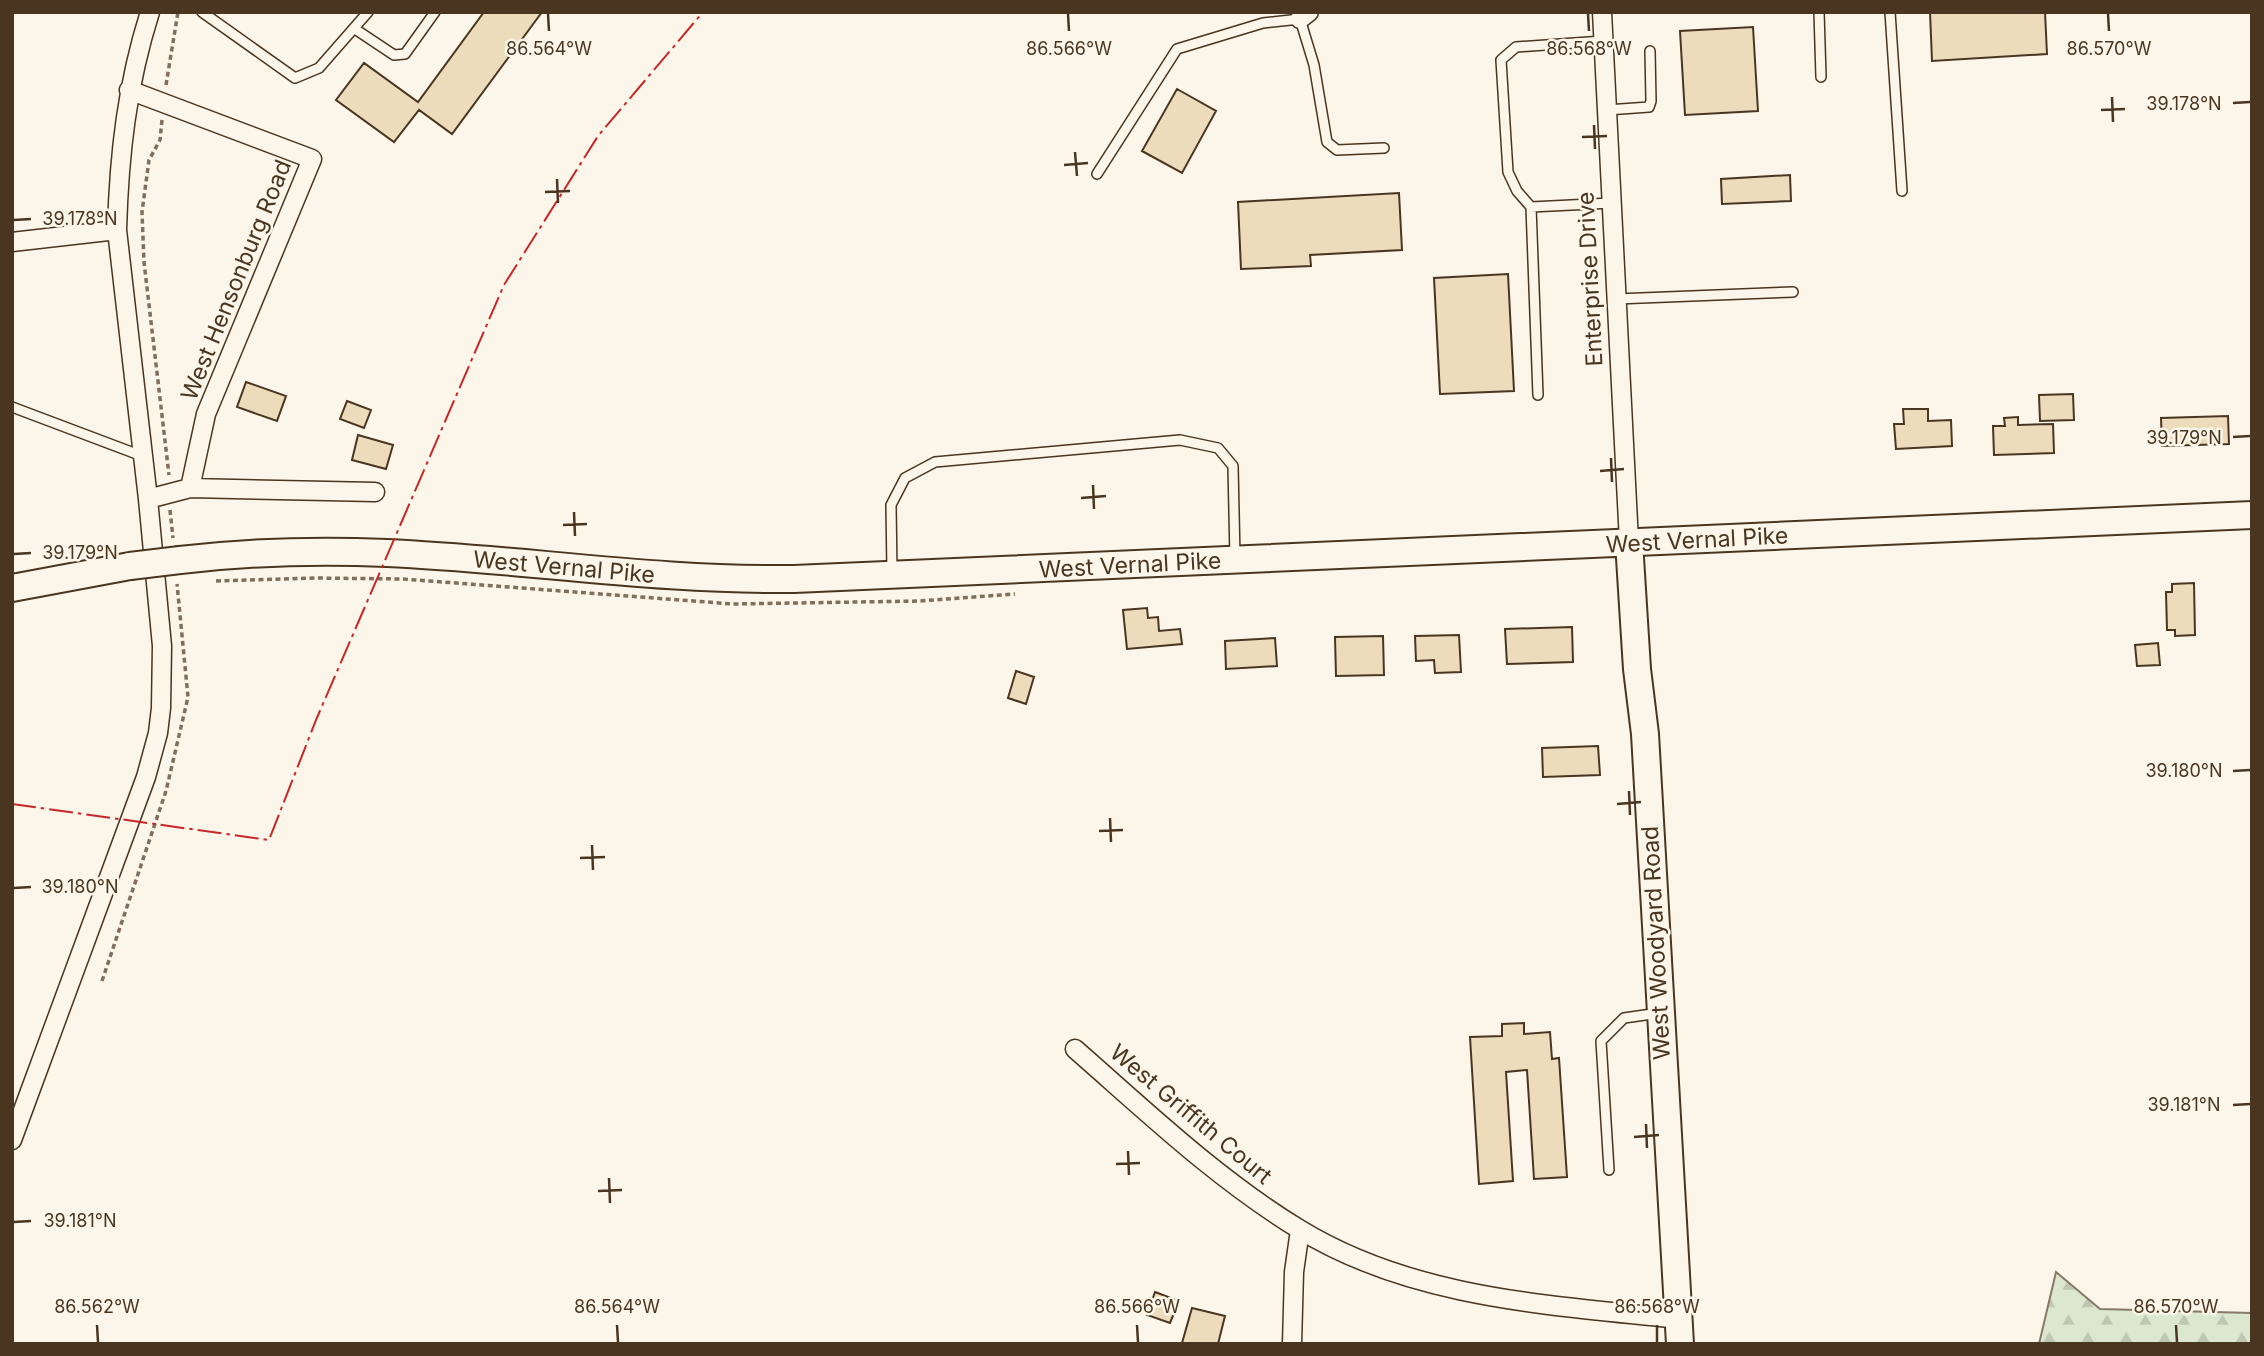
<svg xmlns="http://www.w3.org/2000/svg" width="2264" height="1356" font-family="Inter,sans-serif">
<defs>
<pattern id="forest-firs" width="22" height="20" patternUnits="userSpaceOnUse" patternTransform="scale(1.75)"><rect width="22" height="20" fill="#dce7d0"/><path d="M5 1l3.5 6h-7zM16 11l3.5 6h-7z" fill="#bec7b2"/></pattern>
</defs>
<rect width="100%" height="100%" fill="#fbf6e9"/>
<!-- forest -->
<path fill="url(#forest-firs)" stroke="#887966" stroke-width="2" d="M2056,1272L2100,1309L2252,1313V1344H2039Z"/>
<!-- building -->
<path fill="#ecdcbc" stroke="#4a3520" stroke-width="2" d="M484,12H542L452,134L419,110L394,142L336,100L364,63L418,102Z
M1930,12H2045L2047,54L1932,61Z
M1753,27L1758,111L1685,115L1680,31Z
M1177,89L1216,111L1182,173L1142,151Z
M1790,175L1791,201L1722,204L1721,179Z
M1399,193L1402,250L1310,255L1311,266L1241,269L1238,202Z
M1508,274L1514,391L1440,394L1434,278Z
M246,382L286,396L277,421L237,407Z
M2073,394L2074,420L2040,421L2039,395Z
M347,401L371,410L364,428L340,419Z
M1903,409H1928V421L1951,420L1952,446L1896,449L1894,424H1904Z
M2228,416L2229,444L2162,446L2161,418Z
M2018,417V425L2053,424L2054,453L1994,455L1993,426H2005L2004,418Z
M358,435L393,445L386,469L352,460Z
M2194,583L2195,635L2175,636V630H2167L2166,592H2172V584Z
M1147,608L1148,618L1158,617L1159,631L1180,629L1182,644L1127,649L1123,610Z
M1572,627L1573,662L1507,664L1505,629Z
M1459,635L1461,672L1435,673L1434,660L1416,661L1415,636Z
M1383,636L1384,675L1336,676L1335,637Z
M1275,638L1277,666L1226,669L1225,641Z
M2158,643L2160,665L2137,666L2135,645Z
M1016,671L1034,677L1026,704L1008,698Z
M1598,746L1600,775L1543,777L1542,748Z
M1524,1023V1034L1550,1032L1552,1059L1559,1058L1567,1177L1534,1179L1527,1070L1506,1072L1513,1181L1479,1184L1470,1037L1502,1036V1024Z
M1155,1292L1179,1301L1170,1323L1147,1315Z
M1192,1308L1225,1316L1218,1344L1182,1343Z"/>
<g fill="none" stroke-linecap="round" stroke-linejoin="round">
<defs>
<path id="lane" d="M202,12L295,78L319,68L368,12
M1819,12L1821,77
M1890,12L1902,191
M355,29L394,55L405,54L435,12
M1603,41L1516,47L1501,60L1508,172L1517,191L1531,207L1611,203
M1607,110L1649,107L1651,101L1650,51
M1097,174L1177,49L1263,23L1300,19L1314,65L1327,142L1337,150L1384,148
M1531,207L1538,395
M1616,299L1793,292
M12,407L142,456
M892,572L891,505L905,478L935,462L1180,440L1218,448L1233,466L1235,558
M1609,1170L1601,1041L1624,1018L1659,1013"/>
<path id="street" d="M1602,12L1629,542
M1300,19L1309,12
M129,90L312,159L206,414L190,488L148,499
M12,242L117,230C119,155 127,84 150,12
M190,488L375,492
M1075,1049C1147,1112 1217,1179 1299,1229C1413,1299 1550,1305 1679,1319
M12,1140L146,777L158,733L161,708L162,646L148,499L117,230
M1292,1344L1294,1272L1300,1230"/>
<path id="secondary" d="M1629,542L1637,669L1645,734L1680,1344
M180,560C248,552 318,550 387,553C523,559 657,581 794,579L2252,515
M12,588L130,566"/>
</defs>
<!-- lane casing -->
<use href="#lane" stroke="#4a3520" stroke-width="12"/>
<!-- street casing -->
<use href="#street" stroke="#4a3520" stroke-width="21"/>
<!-- secondary casing -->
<use href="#secondary" stroke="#4a3520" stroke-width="30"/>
<!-- path -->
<path stroke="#7f6f5c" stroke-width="3.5" stroke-dasharray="5 3.5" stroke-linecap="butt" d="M166,85L178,12
M162,120L160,140L149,160L142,212L144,262L169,475
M170,510L173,538
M216,581L315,578L403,579L733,604L920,601L1015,594
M102,981L166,791L185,710L188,697L177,584"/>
<!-- lane -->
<use href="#lane" stroke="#fbf6e9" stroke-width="9"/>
<!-- street -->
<use href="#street" stroke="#fbf6e9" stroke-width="18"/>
<!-- secondary -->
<use href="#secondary" stroke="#fbf6e9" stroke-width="26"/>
<defs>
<path id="secondary-bridge" d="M130,566L180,560"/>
</defs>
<!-- secondary-bridge casing -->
<use href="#secondary-bridge" stroke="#4a3520" stroke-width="30" stroke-linecap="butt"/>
<!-- secondary-bridge -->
<use href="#secondary-bridge" stroke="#fbf6e9" stroke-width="26"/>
<!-- power -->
<path stroke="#c62828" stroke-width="2" stroke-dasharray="24 5 3.5 5" stroke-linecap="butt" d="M12,804L269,840L316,720L504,285L598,136L703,12"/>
</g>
<!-- ticks -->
<path fill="none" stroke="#4a3520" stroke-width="2.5" d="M548,14L549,31M1068,14L1069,31M1588,14L1589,31M2108,14L2109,31M2112,97L2113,122M2233,103L2250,102M2101,110L2125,109M1594,125L1595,149M1582,137L1607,136M1075,152L1077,176M1064,165L1088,163M557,179L558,203M545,192L570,191M14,220L31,219M2233,437L2250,436M1611,458L1612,482M1600,471L1624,469M1093,485L1094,509M1081,498L1106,496M574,512L575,536M563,525L587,524M14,554L31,553M2233,771L2250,770M1629,791L1630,815M1617,804L1641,802M1110,818L1111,842M1099,831L1123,830M592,845L593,870M580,858L605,857M14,888L31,887M2233,1105L2250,1104M1646,1124L1647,1148M1634,1137L1659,1135M1128,1151L1129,1175M1116,1164L1140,1163M609,1178L610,1203M598,1191L622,1190M14,1222L31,1221M97,1325L98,1342M617,1325L618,1342M1137,1325L1138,1342M1657,1325V1342M2176,1325L2177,1342"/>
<g text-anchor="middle" stroke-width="5" stroke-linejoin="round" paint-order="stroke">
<!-- street labels -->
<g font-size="23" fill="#4a3520" stroke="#fbf6e9">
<text transform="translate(1590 279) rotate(-93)" y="8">Enterprise Drive</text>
<text transform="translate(236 280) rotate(-68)" y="8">West Hensonburg Road</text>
<text transform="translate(1697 540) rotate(-3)" y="8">West Vernal Pike</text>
<text transform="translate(1130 565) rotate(-3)" y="8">West Vernal Pike</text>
<text transform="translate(564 567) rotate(5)" y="8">West Vernal Pike</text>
<text transform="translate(1656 943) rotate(-93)" y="8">West Woodyard Road</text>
<text transform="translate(1191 1114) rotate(40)" y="8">West Griffith Court</text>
</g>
</g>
<g font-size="18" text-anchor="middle" fill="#4a3520" stroke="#fbf6e9" stroke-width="5" stroke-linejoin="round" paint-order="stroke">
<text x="549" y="55">86.564°W</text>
<text x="1069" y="55">86.566°W</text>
<text x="1589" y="55">86.568°W</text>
<text x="2109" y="55">86.570°W</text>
<text x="2184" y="110">39.178°N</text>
<text x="80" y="225">39.178°N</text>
<text x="2184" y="444">39.179°N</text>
<text x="80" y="559">39.179°N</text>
<text x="2184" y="777">39.180°N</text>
<text x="80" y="893">39.180°N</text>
<text x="2184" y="1111">39.181°N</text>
<text x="80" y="1227">39.181°N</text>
<text x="97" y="1313">86.562°W</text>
<text x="617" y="1313">86.564°W</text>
<text x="1137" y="1313">86.566°W</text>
<text x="1657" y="1313">86.568°W</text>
<text x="2176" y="1313">86.570°W</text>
</g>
<!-- border -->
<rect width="2264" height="1356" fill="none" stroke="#4a3520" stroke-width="28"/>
</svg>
